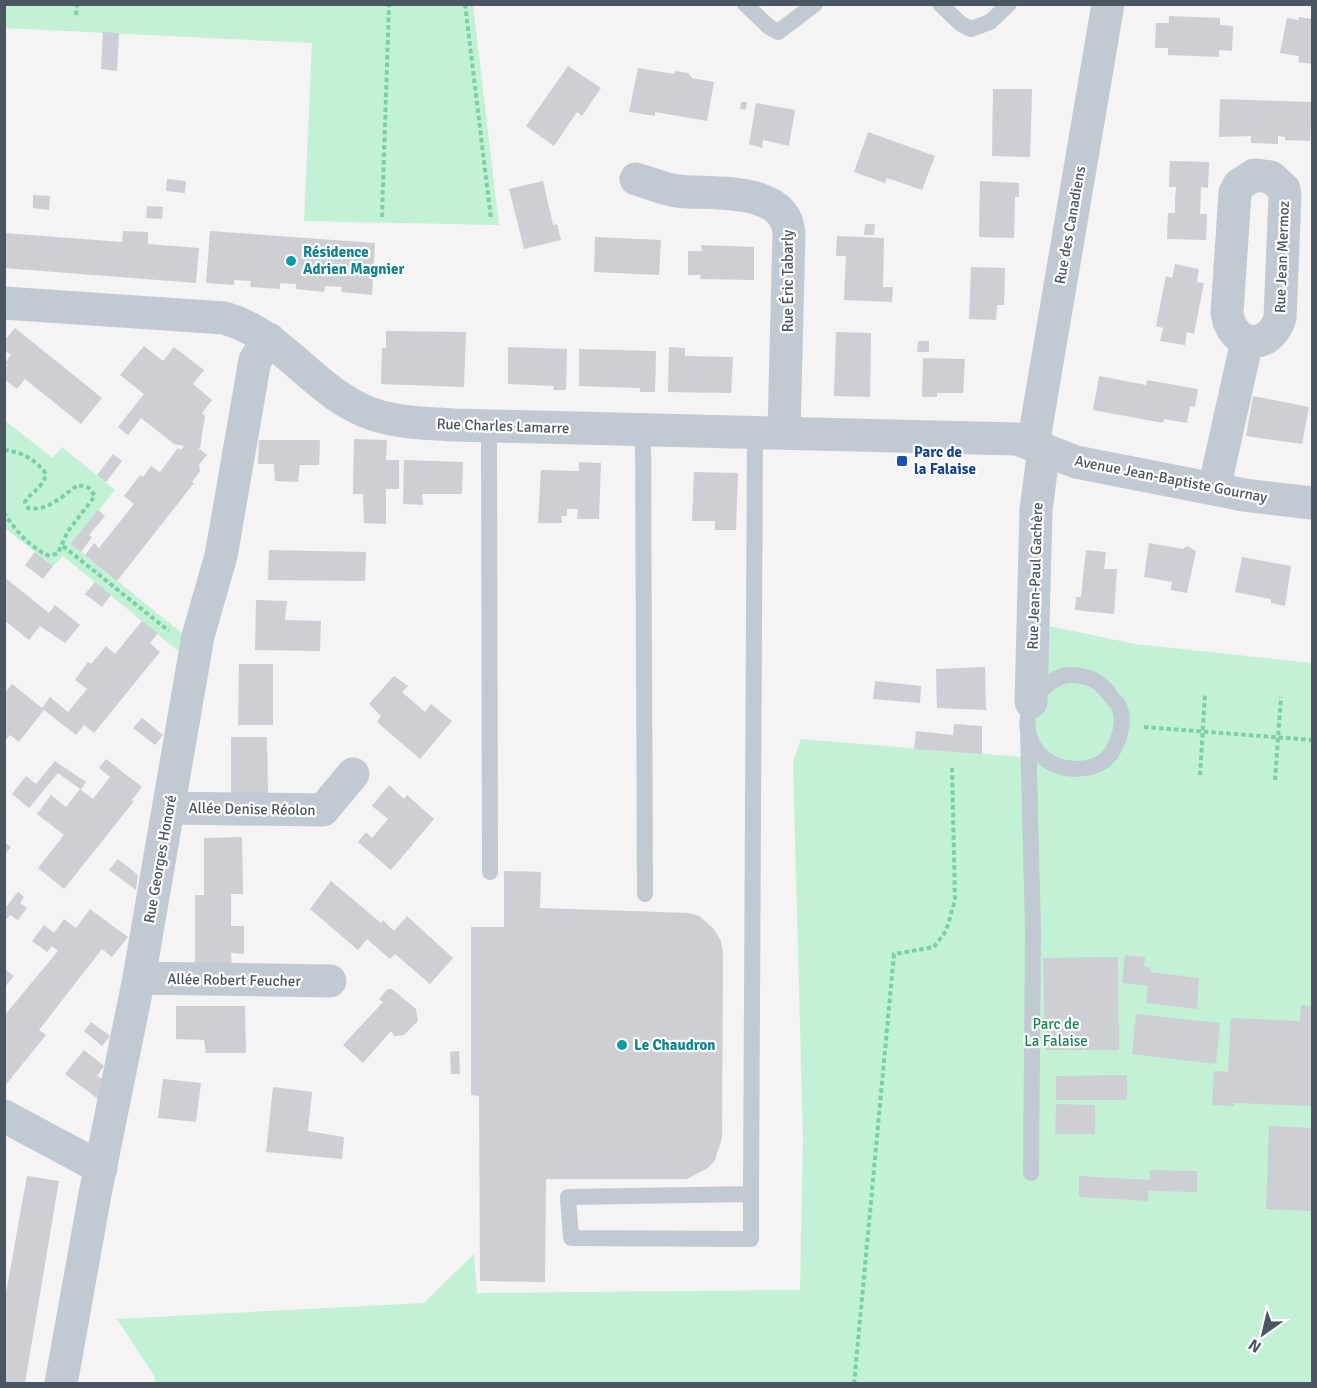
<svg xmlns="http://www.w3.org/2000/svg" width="1317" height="1388" font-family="Signika,sans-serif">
<rect width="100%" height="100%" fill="#f5f3f3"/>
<!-- green -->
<path fill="#c3f1d5" d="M5,5H473L499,225L304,221L312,43L5,28Z
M4,420L53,458L62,447L115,490L72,544L183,634L178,651L63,556L53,566L5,528Z
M1044,625L1135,644L1312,663V1383H154L155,1377L117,1319L424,1303L474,1254L477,1293L800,1290L803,1139L793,762L801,739L1021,757Z"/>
<!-- building -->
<path fill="#cdcfd5" d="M1169,16L1220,18V25L1233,26L1232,51L1219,50V57L1168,55V48H1155L1156,23H1169Z
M1299,17L1312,19V64L1298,62L1299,56L1280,53L1287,18L1299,20Z
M103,32L119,33L117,71L101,69Z
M568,66L601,88L582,116L577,112L554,146L526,126Z
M638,68L674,74L675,71L688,73L692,78L714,82L707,121L655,112V116L629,112Z
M993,89H1032L1030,157L992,156Z
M1220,99L1312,102L1310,141L1285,140V137L1278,136V144L1251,143V136L1219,137Z
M741,102H747L746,110L740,109Z
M756,103L795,110L789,146L763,140L762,148L749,144Z
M868,132L935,156L922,190L887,178L885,183L854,172Z
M1170,161L1209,162L1208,188L1201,187L1200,214H1207L1206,240L1167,239L1168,213H1175V200L1176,187H1169Z
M167,179L186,181L185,193L166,191Z
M543,181L553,225L557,224L561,240L524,249L509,189Z
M980,181L1019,183V197H1015L1014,238L979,237Z
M33,195L50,196L49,210L33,208Z
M147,206L163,207L162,219L146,218Z
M865,224H875L874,235H864Z
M123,231L148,232V244L199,248L196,283L4,268V233L122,242Z
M210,231L375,243L372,295L341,292L342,287L325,286L324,292L296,289V284L280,283V289L250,287L251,281L234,280V285L206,283Z
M837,236L884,238L883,287H893L892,302L844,300L846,256H836Z
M595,237L661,240L659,275L594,272Z
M701,245L754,247V280L700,279L701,275H688V251H702Z
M1175,264L1199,269L1197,282L1204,283L1194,334L1187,332L1185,345L1160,341L1163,328L1156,326L1166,276L1172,278Z
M971,267L1005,268L1004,305H997L996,320L969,319Z
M15,328L102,398L81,424L25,379L17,389L4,379V369L8,365L5,363L11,355L4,350V341Z
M386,331L466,332L464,387L381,384L382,348H386Z
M836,332L871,333L870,397L834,396Z
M918,341H929V352H917Z
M144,346L163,361L174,347L204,370L193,384L212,400L202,413L205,416L200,448L197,447L207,455L199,465L200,471L192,482L194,483L117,581L85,555L94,543L99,548L134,504L124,496L140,475L143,477L151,466L160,472L178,448L181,450L184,446L174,444L141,418L128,435L118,427L144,394L120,375Z
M508,347L567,349L566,390H553L554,386L508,384Z
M669,347L685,348V356L733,357L731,393L668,392Z
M579,349L656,351L655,392H640V388L579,386Z
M923,358L965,359L963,393H937V397H922Z
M1099,376L1146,385L1147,380L1198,389L1195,407L1190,406L1187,423L1164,419L1163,423L1093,410Z
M1253,396L1309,407L1302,444L1246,436Z
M354,439L387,440L386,460H399V489H386V524L364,523L363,494H353Z
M259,440H320L319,465H300L298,482L275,481L274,464H258Z
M113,454L122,461L106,482L97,475Z
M404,460L463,462L462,494H422L423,505L403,504Z
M579,462L601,463L599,519H577L578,509H567V516H561L562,523H538L541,470L579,471Z
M694,472L738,473L736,530H715V521H692Z
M98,510L105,516L89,535L92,537L81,552L71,544Z
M1149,543L1183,549L1187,546L1196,551L1187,593L1171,590L1172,582L1144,577Z
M269,550L366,552L365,581L268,580Z
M1086,550L1106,552L1104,569H1117L1114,614L1075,610L1076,597H1081Z
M35,552L53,566L43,579L25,565Z
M1242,557L1291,566L1285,606L1271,603V599L1235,592Z
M4,577L49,613L55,605L80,625L65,643L40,626L29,640L4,620Z
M95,582L111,595L102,607L85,594Z
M256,600L287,601L285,620L321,621L320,651L255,650Z
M142,621L158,633L150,643L160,652L94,733L84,725L76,735L44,710L19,742L10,735L4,742V694L12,684L42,708L50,697L68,712L87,689L75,680L88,662L91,664L106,646L115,654Z
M239,664H273V725H238Z
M985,667L986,710L937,708L936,669Z
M394,676L408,686L402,692L425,712L431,704L452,721L420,759L377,722L381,716L369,704Z
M875,681L921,686L920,703L873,699Z
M142,718L163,735L155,745L133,728Z
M954,724L982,726V754L914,749L916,731L953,735Z
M231,737H267L268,793L231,802Z
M106,759L142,787L132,800L134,801L64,889L38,868L64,835L37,814L51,795L66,807L80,789L58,773L29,808L12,794L26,776L36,784L55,761L86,782L81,790L93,799L110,777L99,768Z
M389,785L404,799L407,795L434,819L391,870L358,842L366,832L372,838L388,819L372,806Z
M242,837L243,894H231V926H244V954L231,953L232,972H195V895H204V838Z
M4,842L11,847L4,855Z
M118,859L138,875L136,890L109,870Z
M504,871L541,872L540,908L689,913L699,916L714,929L721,941L723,953L722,1138L715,1160L708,1168L687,1179H546L545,1282L480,1281L479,1096L471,1095V927H504Z
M331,881L381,923L383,920L394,931L407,916L453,958L430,984L395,954L390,959L367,939L358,950L310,909Z
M18,892L24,897L20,903L27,908L18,920L10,915L4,922V909Z
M90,909L128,937L112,957L102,949L39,1030L46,1035L4,1087V1016L58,951L52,946L47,952L32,941L44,925L54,933L64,919L76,928Z
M1125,955L1145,957L1144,967L1151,968L1150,972L1199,978L1197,1009L1146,1003L1148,986L1122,983Z
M1118,957L1119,1050H1045L1043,958Z
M4,969L14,976L4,988Z
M388,989H392L416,1009L418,1021L404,1035L394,1036L391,1031L363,1063L343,1045L383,1002L379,999Z
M1301,1005L1312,1006V1106L1234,1103V1106L1212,1105L1214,1071L1228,1072L1231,1018L1300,1021Z
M176,1006H245L246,1053H206L204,1040L176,1039Z
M1136,1014L1220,1023L1216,1064L1132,1054Z
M91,1022L110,1036L102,1046L84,1031Z
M84,1050L104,1066L97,1076L102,1079L98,1099L65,1074Z
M459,1051L460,1074H451L450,1052Z
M1127,1075V1100H1056V1076Z
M163,1079L201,1083L196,1122L158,1118Z
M273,1087L312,1092L308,1131L344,1137L342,1159L266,1152Z
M1056,1104L1095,1105V1134H1055Z
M1269,1126L1312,1128V1211L1266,1209Z
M1150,1170L1197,1171V1192L1148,1191V1201L1079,1197V1176L1150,1180Z
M27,1176L59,1181L25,1383H4V1304Z"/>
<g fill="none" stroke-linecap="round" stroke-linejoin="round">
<!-- path -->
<path stroke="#7ad0a6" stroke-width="4" stroke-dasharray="4.5 3" stroke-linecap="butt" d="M465,4L491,219
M76,15L77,4
M382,217L389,4
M4,450C23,452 36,460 46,474C43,488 32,491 25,502L28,508C48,512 63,495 78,485L89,488L95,496L68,531L58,553L50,556C30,548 16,531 4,513
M63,546L169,631
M1144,727L1312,740
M1200,775L1205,694
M1275,780L1281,697
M854,1384L894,954L934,947L946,931L955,900L952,767"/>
<!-- lane -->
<path stroke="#c1cad2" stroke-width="16" d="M745,4L769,27L778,32L815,4
M940,4L961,24L971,29L990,22L1009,4
M489,426L490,872
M643,430L645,894
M1066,675C1088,674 1101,681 1112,698C1114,701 1117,702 1118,705C1127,720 1118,749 1105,760C1088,773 1059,771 1044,758C1012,730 1030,686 1066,675Z
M1028,729L1033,931L1031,1173
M751,1194V1239L571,1238L568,1197L751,1194L755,431"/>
<!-- street -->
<path stroke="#c1cad2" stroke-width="33" d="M1254,175L1271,177L1284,189L1285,196L1280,318C1269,352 1232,348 1227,313L1235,193L1239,185Z
M636,179C650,183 663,189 677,191C711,195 785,185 789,233L784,431
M4,303L224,318C279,333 309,384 358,408C387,423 422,423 454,425L1017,439L1076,462L1244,495L1312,503
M1033,445L1108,4
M1214,489L1247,341
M1031,702L1036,510L1044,449
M169,808L323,810L353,774
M139,978L330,981
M4,1116L101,1168
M61,1384L95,1194L139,978L198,636L221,556L255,360L269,339"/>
</g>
<!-- markers -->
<g fill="#0f9aa8" stroke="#fff" stroke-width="2">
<circle cx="291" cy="261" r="6"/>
<circle cx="622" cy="1045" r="6"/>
</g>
<rect fill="#1a4fb4" stroke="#fff" stroke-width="2" x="896" y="455" width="12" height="12" rx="3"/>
<g text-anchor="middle" stroke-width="4.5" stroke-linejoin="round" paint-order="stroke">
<!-- street labels -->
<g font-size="15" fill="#4a5661" stroke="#fff">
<text transform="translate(1070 225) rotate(-80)" y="5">Rue des Canadiens</text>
<text transform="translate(1282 257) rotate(-88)" y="5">Rue Jean Mermoz</text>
<text transform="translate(788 281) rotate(-90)" y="5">Rue Éric Tabarly</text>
<text transform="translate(503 426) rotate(2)" y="5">Rue Charles Lamarre</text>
<text transform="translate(1171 479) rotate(11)" y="5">Avenue Jean-Baptiste Gournay</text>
<text transform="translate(1035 576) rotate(-88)" y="5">Rue Jean-Paul Gachère</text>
<text transform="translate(252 809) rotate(1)" y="5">Allée Denise Réolon</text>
<text transform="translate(160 859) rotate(-80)" y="5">Rue Georges Honoré</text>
<text transform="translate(234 980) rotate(1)" y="5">Allée Robert Feucher</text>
</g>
<!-- culture labels -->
<g font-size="15" font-weight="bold" fill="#0d838f" stroke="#fff" text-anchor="start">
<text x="303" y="257">Résidence<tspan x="303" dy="17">Adrien Magnier</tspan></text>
<text x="634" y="1050">Le Chaudron</text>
</g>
<!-- transit labels -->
<g font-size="15" font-weight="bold" fill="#164399" stroke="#fff" text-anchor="start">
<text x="914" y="457">Parc de<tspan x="914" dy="17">la Falaise</tspan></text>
</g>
<!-- park labels -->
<g font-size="15" fill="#17864f" stroke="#fff">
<text x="1056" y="1029">Parc de<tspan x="1056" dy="17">La Falaise</tspan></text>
</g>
</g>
<!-- border -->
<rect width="1317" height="1388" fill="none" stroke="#4a5661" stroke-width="12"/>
<!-- north arrow -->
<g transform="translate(1263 1334) rotate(214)" stroke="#ffffff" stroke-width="4.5" paint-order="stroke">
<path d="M0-4.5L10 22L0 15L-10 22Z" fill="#4a5661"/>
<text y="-9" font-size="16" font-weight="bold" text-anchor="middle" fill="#4a5661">N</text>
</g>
</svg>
